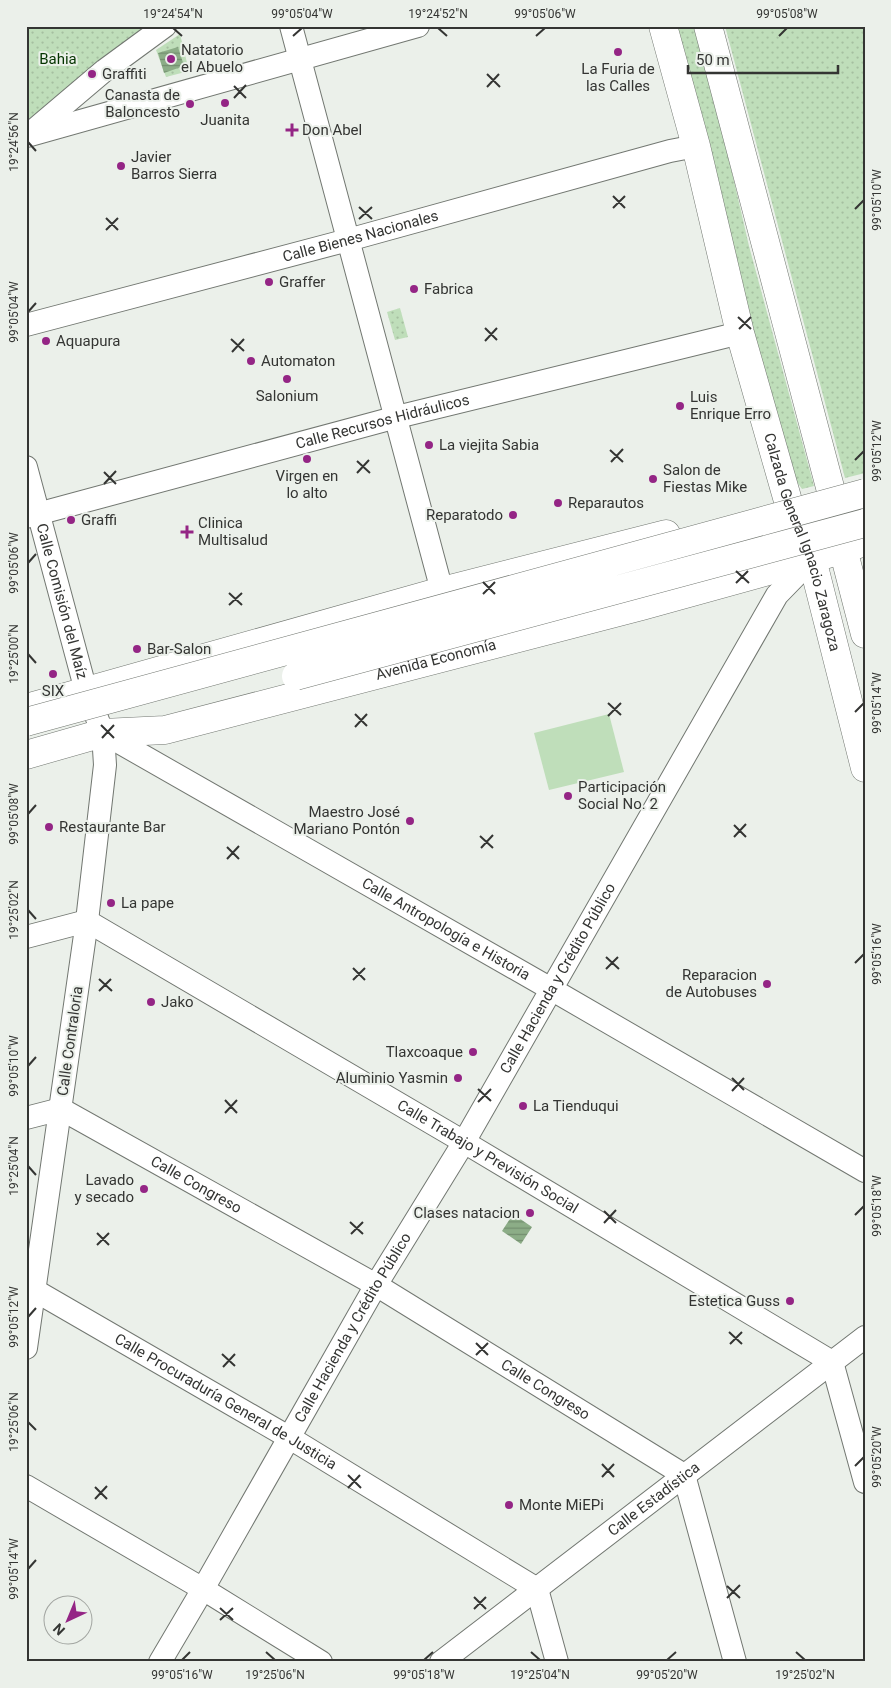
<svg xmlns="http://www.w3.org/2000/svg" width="891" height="1688" font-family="Roboto,sans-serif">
	<defs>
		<pattern id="park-dots" width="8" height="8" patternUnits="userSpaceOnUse" patternTransform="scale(1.25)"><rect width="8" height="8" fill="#bfdeba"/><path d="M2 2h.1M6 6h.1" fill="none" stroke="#a5bfa0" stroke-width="1.8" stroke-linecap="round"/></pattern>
		<pattern id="water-rules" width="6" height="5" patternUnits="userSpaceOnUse" patternTransform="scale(1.25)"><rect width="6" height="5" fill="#8cad87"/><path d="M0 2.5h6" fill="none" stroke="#738e6f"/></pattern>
	</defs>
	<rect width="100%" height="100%" fill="#ebf0ea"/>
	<!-- grass -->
	<path fill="#bfdeba" d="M 609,714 L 624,772 L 549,790 L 534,733 Z"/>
	<!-- park -->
	<path fill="url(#park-dots)" d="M 26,26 L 157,26 L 26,121 Z
		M 674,26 L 695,26 L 722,129 L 749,246 L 814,486 L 802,489 L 797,482 L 756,340 Z
		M 725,26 L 865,26 L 865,473 L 845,478 Z
		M 180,34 L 189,71 L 166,77 L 156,50 Z
		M 400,308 L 408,337 L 395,340 L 387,312 Z"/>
	<!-- water -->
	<path fill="url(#water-rules)" d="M 178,47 L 184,66 L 164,73 L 158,53 Z
		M 513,1214 L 532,1227 L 521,1244 L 502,1231 Z"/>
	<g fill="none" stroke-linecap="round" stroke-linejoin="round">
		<!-- minor casing -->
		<g stroke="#727771" stroke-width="24">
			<g id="minor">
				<path d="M 291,26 L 442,591"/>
				<path d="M 33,131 L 105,70 L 165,26"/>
				<path d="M 27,136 L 418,26"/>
				<path id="s1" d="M 26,325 L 348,240 L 670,151 L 696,146"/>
				<path id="s2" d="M 26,467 L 86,691 L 103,733 L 105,765 L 87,921 L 26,1348"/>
				<path id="s3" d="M 26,517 L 397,417 L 740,333"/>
				<path id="s4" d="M 103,733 L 551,989 L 865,1171"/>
				<path id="s5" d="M 26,937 L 87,921 L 464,1142 L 832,1362 L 865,1482"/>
				<path id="s6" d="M 26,1118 L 61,1109 L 376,1285 L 684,1475 L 735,1662"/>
				<path id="s7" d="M 26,1292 L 34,1290 L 290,1438 L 537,1589 L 557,1662"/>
				<path d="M 26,1486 L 203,1589 L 321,1662"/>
				<path id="s8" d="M 160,1662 L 203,1589 L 376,1285 L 464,1142 L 777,595 L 812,559"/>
				<path id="s9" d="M 441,1662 L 865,1337"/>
			</g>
		</g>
		<!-- major casing -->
		<g stroke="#727771" stroke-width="29">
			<g id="major">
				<path id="s10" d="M 663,26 L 696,146 L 740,333 L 788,501 L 812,559 L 865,768"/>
				<path d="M 708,26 L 831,491 L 843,549 L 865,634"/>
				<path d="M 30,707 L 442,591 L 666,534"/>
				<path id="s11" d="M 26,755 L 103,733 L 165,730 L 642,606 L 812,559 L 865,542"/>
			</g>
		</g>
		<!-- minor -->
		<use href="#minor" stroke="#fff" stroke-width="22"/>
		<!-- major -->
		<use href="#major" stroke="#fff" stroke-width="28"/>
		<!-- major-bridge casing -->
		<g stroke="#727771" stroke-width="29" stroke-linecap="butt">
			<path id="major-bridge" d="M 296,676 L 865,523
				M 26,722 L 865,493"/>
		</g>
		<!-- major-bridge -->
		<use href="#major-bridge" stroke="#fff" stroke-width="28"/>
	</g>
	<!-- ticks -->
	<path fill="none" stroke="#343533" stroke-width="2" d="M 173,28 L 182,36M 438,28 L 447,36M 293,36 L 302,28M 536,36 L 545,28M 779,36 L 787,28M 487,74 L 500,87M 234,86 L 246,98M 487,87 L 499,74M 234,98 L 246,85M 28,142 L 36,151M 613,196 L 625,208M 359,207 L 372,219M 613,208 L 625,196M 855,209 L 864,200M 106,218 L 118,230M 359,219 L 372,207M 106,230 L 118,218M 28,312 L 36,303M 738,317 L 751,329M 485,328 L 497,340M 739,329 L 751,317M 231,339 L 244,351M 485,341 L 497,328M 232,352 L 244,339M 610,450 L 623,462M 855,460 L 864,451M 357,461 L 370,473M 611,462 L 623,449M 104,472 L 116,484M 357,473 L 369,460M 104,484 L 116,471M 28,563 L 36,554M 736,571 L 749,583M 483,582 L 495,594M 736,583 L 748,571M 229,593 L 242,605M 483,594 L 495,582M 229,605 L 242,593M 28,654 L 36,663M 608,703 L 621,715M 855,712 L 864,703M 355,714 L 367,726M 608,716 L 621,703M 101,725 L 114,738M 355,727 L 367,714M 102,738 L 114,725M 28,814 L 36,805M 734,825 L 746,837M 480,836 L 493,848M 734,837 L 746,824M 227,847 L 239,859M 481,848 L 493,835M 227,859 L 239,846M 28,910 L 36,919M 606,957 L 619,969M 855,963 L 864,954M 353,968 L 365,980M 606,969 L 618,957M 99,979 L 112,991M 353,980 L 365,968M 99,991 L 111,979M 28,1066 L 36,1057M 732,1078 L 744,1090M 478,1089 L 491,1101M 732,1091 L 744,1078M 225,1100 L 237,1113M 478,1102 L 491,1089M 225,1113 L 237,1100M 28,1166 L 36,1175M 604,1211 L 616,1223M 855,1215 L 864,1206M 350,1222 L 363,1234M 604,1223 L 616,1210M 97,1233 L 109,1245M 351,1234 L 363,1222M 97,1245 L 109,1233M 28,1317 L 36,1308M 729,1332 L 742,1344M 476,1343 L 488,1355M 730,1344 L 742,1332M 222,1354 L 235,1366M 476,1355 L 488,1343M 223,1367 L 235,1354M 28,1422 L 36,1430M 602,1464 L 614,1477M 855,1466 L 864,1457M 348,1475 L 361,1488M 602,1477 L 614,1464M 95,1487 L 107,1499M 348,1488 L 360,1475M 95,1499 L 107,1486M 28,1569 L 36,1560M 727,1586 L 740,1598M 474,1597 L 486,1609M 727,1598 L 740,1585M 220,1608 L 233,1620M 474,1609 L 486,1597M 220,1620 L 233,1608M 266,1652 L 275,1660M 531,1652 L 540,1660M 796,1652 L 805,1660M 182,1660 L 190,1652M 424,1660 L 433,1652M 667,1660 L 676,1652"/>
	<!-- markers -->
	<g fill="#942585" stroke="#ebf0ea" stroke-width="2">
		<circle cx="618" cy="52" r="5"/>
		<circle cx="171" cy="59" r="5"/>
		<circle cx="92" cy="74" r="5"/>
		<circle cx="225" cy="103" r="5"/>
		<circle cx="190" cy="104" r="5"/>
		<path d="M289.5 122.5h5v5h5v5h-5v5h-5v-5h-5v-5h5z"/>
		<circle cx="121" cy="166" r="5"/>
		<circle cx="269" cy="282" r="5"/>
		<circle cx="414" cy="289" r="5"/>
		<circle cx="46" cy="341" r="5"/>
		<circle cx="251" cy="361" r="5"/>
		<circle cx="287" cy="379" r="5"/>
		<circle cx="680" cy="406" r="5"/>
		<circle cx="429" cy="445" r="5"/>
		<circle cx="307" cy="459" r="5"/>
		<circle cx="653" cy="479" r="5"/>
		<circle cx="558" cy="503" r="5"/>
		<circle cx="513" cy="515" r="5"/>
		<circle cx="71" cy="520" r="5"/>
		<path d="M184.5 524.5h5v5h5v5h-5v5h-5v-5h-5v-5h5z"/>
		<circle cx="137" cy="649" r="5"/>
		<circle cx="53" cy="674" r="5"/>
		<circle cx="568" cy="796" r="5"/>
		<circle cx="410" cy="821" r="5"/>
		<circle cx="49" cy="827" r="5"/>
		<circle cx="111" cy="903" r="5"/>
		<circle cx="767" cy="984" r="5"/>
		<circle cx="151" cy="1002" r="5"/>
		<circle cx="473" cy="1052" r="5"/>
		<circle cx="458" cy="1078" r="5"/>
		<circle cx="523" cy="1106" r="5"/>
		<circle cx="144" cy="1189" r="5"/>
		<circle cx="530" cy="1213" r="5"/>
		<circle cx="790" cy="1301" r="5"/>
		<circle cx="509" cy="1505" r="5"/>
	</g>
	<g text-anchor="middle" stroke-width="4" stroke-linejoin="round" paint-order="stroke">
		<!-- poi labels -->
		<g font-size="15" fill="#343533" stroke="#ebf0ea" text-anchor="start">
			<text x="181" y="55">Natatorio<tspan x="181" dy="17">el Abuelo</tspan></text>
			<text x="618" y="74" text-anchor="middle">La Furia de<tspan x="618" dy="17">las Calles</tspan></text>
			<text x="102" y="79">Graffiti</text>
			<text x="180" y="100" text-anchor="end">Canasta de<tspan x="180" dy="17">Baloncesto</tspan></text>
			<text x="225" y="125" text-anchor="middle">Juanita</text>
			<text x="302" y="135">Don Abel</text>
			<text x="131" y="162">Javier<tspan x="131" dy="17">Barros Sierra</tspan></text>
			<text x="279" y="287">Graffer</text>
			<text x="424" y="294">Fabrica</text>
			<text x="56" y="346">Aquapura</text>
			<text x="261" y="366">Automaton</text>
			<text x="287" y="401" text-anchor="middle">Salonium</text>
			<text x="690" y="402">Luis<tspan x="690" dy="17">Enrique Erro</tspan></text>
			<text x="439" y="450">La viejita Sabia</text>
			<text x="663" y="475">Salon de<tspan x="663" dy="17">Fiestas Mike</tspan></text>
			<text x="307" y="481" text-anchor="middle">Virgen en<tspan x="307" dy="17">lo alto</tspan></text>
			<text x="568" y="508">Reparautos</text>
			<text x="503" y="520" text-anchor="end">Reparatodo</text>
			<text x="81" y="525">Graffi</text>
			<text x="198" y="528">Clinica<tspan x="198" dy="17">Multisalud</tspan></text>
			<text x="147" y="654">Bar-Salon</text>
			<text x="53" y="696" text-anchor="middle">SIX</text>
			<text x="578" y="792">Participación<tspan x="578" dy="17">Social No. 2</tspan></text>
			<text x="400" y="817" text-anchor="end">Maestro José<tspan x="400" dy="17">Mariano Pontón</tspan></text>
			<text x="59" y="832">Restaurante Bar</text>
			<text x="121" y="908">La pape</text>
			<text x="757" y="980" text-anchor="end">Reparacion<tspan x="757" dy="17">de Autobuses</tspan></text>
			<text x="161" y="1007">Jako</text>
			<text x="463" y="1057" text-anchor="end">Tlaxcoaque</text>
			<text x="448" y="1083" text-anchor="end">Aluminio Yasmin</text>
			<text x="533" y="1111">La Tienduqui</text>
			<text x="134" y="1185" text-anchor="end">Lavado<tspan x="134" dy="17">y secado</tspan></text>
			<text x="520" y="1218" text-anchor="end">Clases natacion</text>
			<text x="780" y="1306" text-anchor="end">Estetica Guss</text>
			<text x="519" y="1510">Monte MiEPi</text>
		</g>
		<!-- park labels -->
		<g font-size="15" fill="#053501" stroke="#ebf0ea">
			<text x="58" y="64">Bahia</text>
		</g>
		<!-- street labels -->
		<g font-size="15" fill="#343533" stroke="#ebf0ea">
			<text dy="5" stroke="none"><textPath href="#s1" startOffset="346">Calle Bienes Nacionales</textPath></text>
			<text dy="5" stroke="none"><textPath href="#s3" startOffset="369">Calle Recursos Hidráulicos</textPath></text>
			<text dy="5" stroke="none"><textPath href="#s10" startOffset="535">Calzada General Ignacio Zaragoza</textPath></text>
			<text dy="5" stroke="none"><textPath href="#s2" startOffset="139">Calle Comisión del Maíz</textPath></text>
			<text dy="5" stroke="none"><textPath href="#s11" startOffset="422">Avenida Economía</textPath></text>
			<text dy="5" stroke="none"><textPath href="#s4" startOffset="395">Calle Antropología e Historia</textPath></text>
			<text dy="5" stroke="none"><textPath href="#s8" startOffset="791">Calle Hacienda y Crédito Público</textPath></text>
			<text transform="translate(70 1041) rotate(-82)" y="5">Calle Contraloria</text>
			<text dy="5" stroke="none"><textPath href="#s5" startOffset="528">Calle Trabajo y Previsión Social</textPath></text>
			<text dy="5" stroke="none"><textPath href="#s6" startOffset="191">Calle Congreso</textPath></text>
			<text dy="5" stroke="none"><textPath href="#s8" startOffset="386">Calle Hacienda y Crédito Público</textPath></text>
			<text dy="5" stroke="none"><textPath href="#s6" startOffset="596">Calle Congreso</textPath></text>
			<text dy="5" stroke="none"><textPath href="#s7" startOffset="230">Calle Procuraduría General de Justicia</textPath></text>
			<text dy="5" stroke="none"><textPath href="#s9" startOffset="268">Calle Estadística</textPath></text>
		</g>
	</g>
	<!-- border -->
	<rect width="891" height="1688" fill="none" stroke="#ebf0ea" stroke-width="55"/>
	<!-- north arrow -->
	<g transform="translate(68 1620) rotate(224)"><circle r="24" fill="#ebf0ea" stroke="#a2a5a1"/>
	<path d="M0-4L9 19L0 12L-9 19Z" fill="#942585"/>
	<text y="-8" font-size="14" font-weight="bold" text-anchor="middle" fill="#343533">N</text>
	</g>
	<!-- scale -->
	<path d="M688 65v8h150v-8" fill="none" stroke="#343533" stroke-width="2.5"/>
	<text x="696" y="65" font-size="15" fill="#343533" stroke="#ebf0ea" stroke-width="4" paint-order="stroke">50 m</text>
	<rect x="28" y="28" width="836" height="1632" fill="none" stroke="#343533" stroke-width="2"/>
	<g font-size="12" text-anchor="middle" fill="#343533">
		<text x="173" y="18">19°24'54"N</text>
		<text x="302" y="18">99°05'04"W</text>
		<text x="438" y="18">19°24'52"N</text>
		<text x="545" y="18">99°05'06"W</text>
		<text x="787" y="18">99°05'08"W</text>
		<text transform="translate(14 142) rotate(-90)" y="4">19°24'56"N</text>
		<text transform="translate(877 200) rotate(-90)" y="4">99°05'10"W</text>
		<text transform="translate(14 312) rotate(-90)" y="4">99°05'04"W</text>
		<text transform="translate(877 451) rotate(-90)" y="4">99°05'12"W</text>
		<text transform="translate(14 563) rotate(-90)" y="4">99°05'06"W</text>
		<text transform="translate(14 654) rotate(-90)" y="4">19°25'00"N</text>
		<text transform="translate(877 703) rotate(-90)" y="4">99°05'14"W</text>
		<text transform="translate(14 814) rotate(-90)" y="4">99°05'08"W</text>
		<text transform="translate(14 910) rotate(-90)" y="4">19°25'02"N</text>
		<text transform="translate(877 954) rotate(-90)" y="4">99°05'16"W</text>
		<text transform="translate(14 1066) rotate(-90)" y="4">99°05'10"W</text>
		<text transform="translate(14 1166) rotate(-90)" y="4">19°25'04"N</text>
		<text transform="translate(877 1206) rotate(-90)" y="4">99°05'18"W</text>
		<text transform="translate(14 1317) rotate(-90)" y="4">99°05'12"W</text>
		<text transform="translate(14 1422) rotate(-90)" y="4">19°25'06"N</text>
		<text transform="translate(877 1457) rotate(-90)" y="4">99°05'20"W</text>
		<text transform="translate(14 1569) rotate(-90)" y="4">99°05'14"W</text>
		<text x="182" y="1679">99°05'16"W</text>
		<text x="275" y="1679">19°25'06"N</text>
		<text x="424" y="1679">99°05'18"W</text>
		<text x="540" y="1679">19°25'04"N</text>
		<text x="667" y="1679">99°05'20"W</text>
		<text x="805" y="1679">19°25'02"N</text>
	</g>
</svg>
